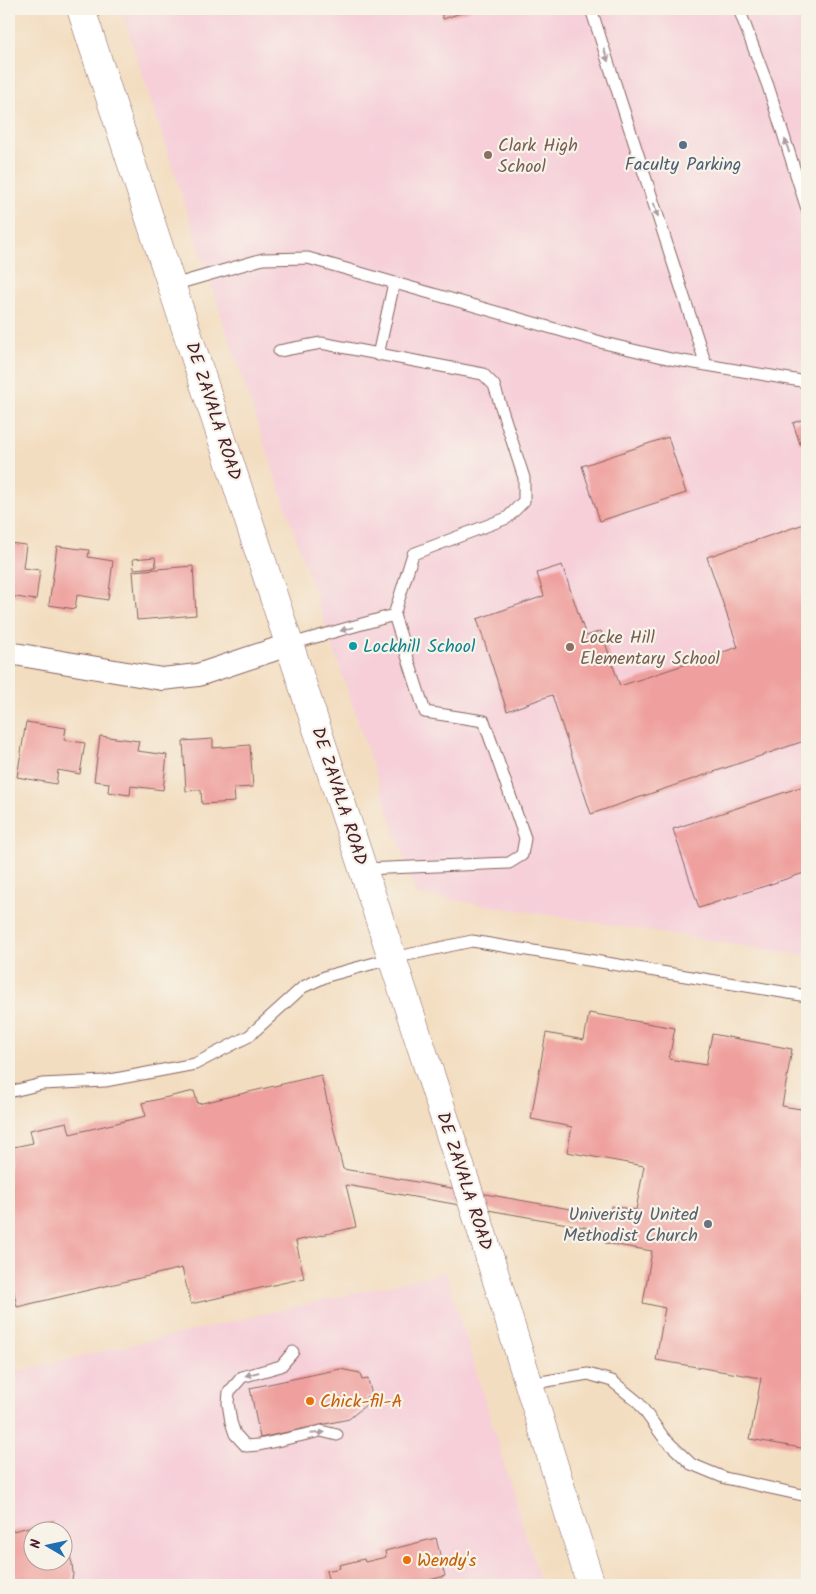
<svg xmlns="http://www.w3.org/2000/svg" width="816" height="1594" font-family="Kalam,sans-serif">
	<rect width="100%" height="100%" fill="#f7f3e8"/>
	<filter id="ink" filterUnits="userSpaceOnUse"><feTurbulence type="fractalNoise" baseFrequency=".02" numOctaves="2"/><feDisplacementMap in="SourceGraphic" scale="10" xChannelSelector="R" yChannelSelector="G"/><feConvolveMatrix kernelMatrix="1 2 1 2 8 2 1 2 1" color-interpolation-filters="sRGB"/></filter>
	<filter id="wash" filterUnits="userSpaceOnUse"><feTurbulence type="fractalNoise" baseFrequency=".0096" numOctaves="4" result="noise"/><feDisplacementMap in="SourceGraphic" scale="20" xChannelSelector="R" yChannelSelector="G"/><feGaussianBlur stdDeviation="1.12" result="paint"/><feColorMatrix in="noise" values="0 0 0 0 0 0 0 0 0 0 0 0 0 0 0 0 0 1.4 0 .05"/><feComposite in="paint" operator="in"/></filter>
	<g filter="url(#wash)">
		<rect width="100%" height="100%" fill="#f3ddc0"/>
		<!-- built -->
		<path fill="#f6cfd9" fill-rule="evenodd" d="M 121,9 L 807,9 L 807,956 L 416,894 L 220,312 Z
			M 446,1272 L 541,1585 L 9,1585 L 9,1373 ZM 32,1532 L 62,1532 L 62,1562 L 32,1562 Z"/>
		<g id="blocks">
			<!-- building -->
			<path fill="#efa09e" d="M 440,9 L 473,9 L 443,19 Z
				M 807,418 L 807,442 L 800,444 L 793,423 Z
				M 668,437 L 686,493 L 600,521 L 582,466 Z
				M 807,523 L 807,740 L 591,814 L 552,695 L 507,711 L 477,619 L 544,596 L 537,573 L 562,565 L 586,636 L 601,631 L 620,686 L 738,647 L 707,557 Z
				M 9,543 L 26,545 L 23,568 L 40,570 L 36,600 L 9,596 Z
				M 57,546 L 89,550 L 88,557 L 113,561 L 108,600 L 77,595 L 75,609 L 49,605 Z
				M 155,557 L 156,567 L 134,569 L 133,559 Z
				M 193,566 L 196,615 L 137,620 L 133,571 Z
				M 26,722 L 66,728 L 64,740 L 85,743 L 80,774 L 58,770 L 56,784 L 17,777 Z
				M 100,736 L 139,741 L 137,751 L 167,755 L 163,790 L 131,786 L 130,795 L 108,792 L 109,783 L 94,781 Z
				M 213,739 L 213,748 L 250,745 L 253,787 L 234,788 L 235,802 L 202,804 L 201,790 L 186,791 L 183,741 Z
				M 807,785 L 807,872 L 699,908 L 673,829 Z
				M 589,1013 L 675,1028 L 669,1059 L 706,1065 L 712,1034 L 792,1049 L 782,1106 L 807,1110 L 807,1449 L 750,1439 L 761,1378 L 656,1360 L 665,1308 L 643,1303 L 652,1251 L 605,1243 L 607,1231 L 346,1185 L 356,1227 L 296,1241 L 304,1278 L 191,1304 L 182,1268 L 17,1307 L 9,1269 L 9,1148 L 33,1143 L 30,1130 L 67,1122 L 70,1134 L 146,1116 L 142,1103 L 194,1091 L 198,1104 L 321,1075 L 343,1169 L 610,1216 L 611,1206 L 636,1210 L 644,1166 L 567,1152 L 572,1127 L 531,1119 L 546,1033 L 584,1040 Z
				M 340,1369 L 360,1373 L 362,1380 L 368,1379 L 372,1396 L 366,1397 L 367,1404 L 349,1419 L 260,1438 L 250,1388 Z
				M 53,1521 L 54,1532 L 32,1532 L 32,1562 L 62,1562 L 62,1546 L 69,1553 L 72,1563 L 73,1574 L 71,1585 L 9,1585 L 9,1532 Z
				M 436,1538 L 445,1576 L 410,1585 L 330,1585 L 326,1571 L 340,1568 L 339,1565 L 364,1559 L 365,1562 L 386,1557 L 385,1551 Z"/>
		</g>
	</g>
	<g filter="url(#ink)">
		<use href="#blocks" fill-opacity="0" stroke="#85625f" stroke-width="1"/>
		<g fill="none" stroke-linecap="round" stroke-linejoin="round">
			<!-- lane casing -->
			<g stroke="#85625f" stroke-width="13">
				<path id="lane" d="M 591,9 L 706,365
					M 739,9 L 768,86 L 807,209
					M 173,285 L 263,259 L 308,258 L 604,343 L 671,359 L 807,382
					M 279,351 L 321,343 L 483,374 L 494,385 L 524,478 L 524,501 L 507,518 L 413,554 L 394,615 L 425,712 L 484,721 L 525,838 L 522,855 L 509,863 L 364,869
					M 378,355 L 394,283
					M 291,644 L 394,615
					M 9,1092 L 42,1084 L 105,1081 L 195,1064 L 249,1036 L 303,987 L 327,976 L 393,958 L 472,941 L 807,996
					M 293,1352 L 281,1366 L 242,1377 L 229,1392 L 228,1403 L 231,1422 L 235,1434 L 246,1446 L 259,1445 L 321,1431 L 337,1435
					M 529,1384 L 588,1374 L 612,1381 L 638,1402 L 664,1438 L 691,1464 L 725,1478 L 807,1496"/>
			</g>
			<!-- street casing -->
			<g stroke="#85625f" stroke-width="24">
				<path id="street" d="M 9,653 L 162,679 L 198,675 L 291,644"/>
			</g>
			<!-- secondary casing -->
			<g stroke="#85625f" stroke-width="29">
				<path id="secondary" d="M 81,9 L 479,1223 L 591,1585"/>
			</g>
			<!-- lane -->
			<use href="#lane" stroke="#fff" stroke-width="11"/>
			<!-- street -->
			<use href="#street" stroke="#fff" stroke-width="22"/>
			<!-- secondary -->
			<use href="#secondary" stroke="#fff" stroke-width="28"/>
		</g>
		<!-- one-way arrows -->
		<defs><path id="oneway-solid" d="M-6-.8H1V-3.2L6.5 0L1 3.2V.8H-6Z" transform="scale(1.25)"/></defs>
		<g fill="#ae9aa0">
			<use href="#oneway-solid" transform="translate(606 55) rotate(72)"/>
			<use href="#oneway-solid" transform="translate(787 146) rotate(-108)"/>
			<use href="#oneway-solid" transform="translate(656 210) rotate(72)"/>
			<use href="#oneway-solid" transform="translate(347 629) rotate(164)"/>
			<use href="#oneway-solid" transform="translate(252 1374) rotate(165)"/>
			<use href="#oneway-solid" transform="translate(318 1433) rotate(-5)"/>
		</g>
	</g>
	<!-- markers -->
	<circle fill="#5c6f8a" stroke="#f7f3e8" stroke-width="2" cx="683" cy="145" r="5"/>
	<g fill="#8d6e63" stroke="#f7f3e8" stroke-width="2">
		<circle cx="488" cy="155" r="5"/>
		<circle cx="570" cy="647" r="5"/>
	</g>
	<circle fill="#0f9aa8" stroke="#f7f3e8" stroke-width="2" cx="353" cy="646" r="5"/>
	<circle fill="#6b7280" stroke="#f7f3e8" stroke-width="2" cx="708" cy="1224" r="5"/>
	<g fill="#e8710a" stroke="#f7f3e8" stroke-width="2">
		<circle cx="310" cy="1401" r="5"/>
		<circle cx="407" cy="1560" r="5"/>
	</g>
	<g text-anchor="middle" stroke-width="4.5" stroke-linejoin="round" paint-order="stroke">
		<!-- education labels -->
		<g font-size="18" fill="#785e54" stroke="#f7f3e8" text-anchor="start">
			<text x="498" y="151">Clark High<tspan x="498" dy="21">School</tspan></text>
			<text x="580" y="643">Locke Hill<tspan x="580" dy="21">Elementary School</tspan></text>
		</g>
		<!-- service labels -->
		<g font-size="18" fill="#4e5e75" stroke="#f7f3e8">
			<text x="683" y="170">Faculty Parking</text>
		</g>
		<!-- street labels -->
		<g font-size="18" fill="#4a1f2b" stroke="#f7f3e8">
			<text transform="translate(214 411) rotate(72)" y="6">DE ZAVALA ROAD</text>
			<text transform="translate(340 796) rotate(72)" y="6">DE ZAVALA ROAD</text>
			<text transform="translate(465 1181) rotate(72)" y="6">DE ZAVALA ROAD</text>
		</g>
		<!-- culture labels -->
		<g font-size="18" fill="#0d838f" stroke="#f7f3e8" text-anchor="start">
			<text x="363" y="652">Lockhill School</text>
		</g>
		<!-- worship labels -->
		<g font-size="18" fill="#5b616d" stroke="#f7f3e8" text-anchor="end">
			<text x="698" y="1220">Univeristy United<tspan x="698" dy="21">Methodist Church</tspan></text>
		</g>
		<!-- food labels -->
		<g font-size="18" fill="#c56008" stroke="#f7f3e8" text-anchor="start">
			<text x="320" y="1407">Chick-fil-A</text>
			<text x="417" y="1566">Wendy's</text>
		</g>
	</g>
	<!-- margin -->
	<rect width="816" height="1594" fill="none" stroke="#f7f3e8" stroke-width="30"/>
	<!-- north arrow -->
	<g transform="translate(48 1546) rotate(279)"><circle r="24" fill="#f7f3e8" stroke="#b29e9c"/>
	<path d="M0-4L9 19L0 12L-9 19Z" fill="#1f6fb2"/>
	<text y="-8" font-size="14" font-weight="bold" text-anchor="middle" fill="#4a1f2b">N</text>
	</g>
</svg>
